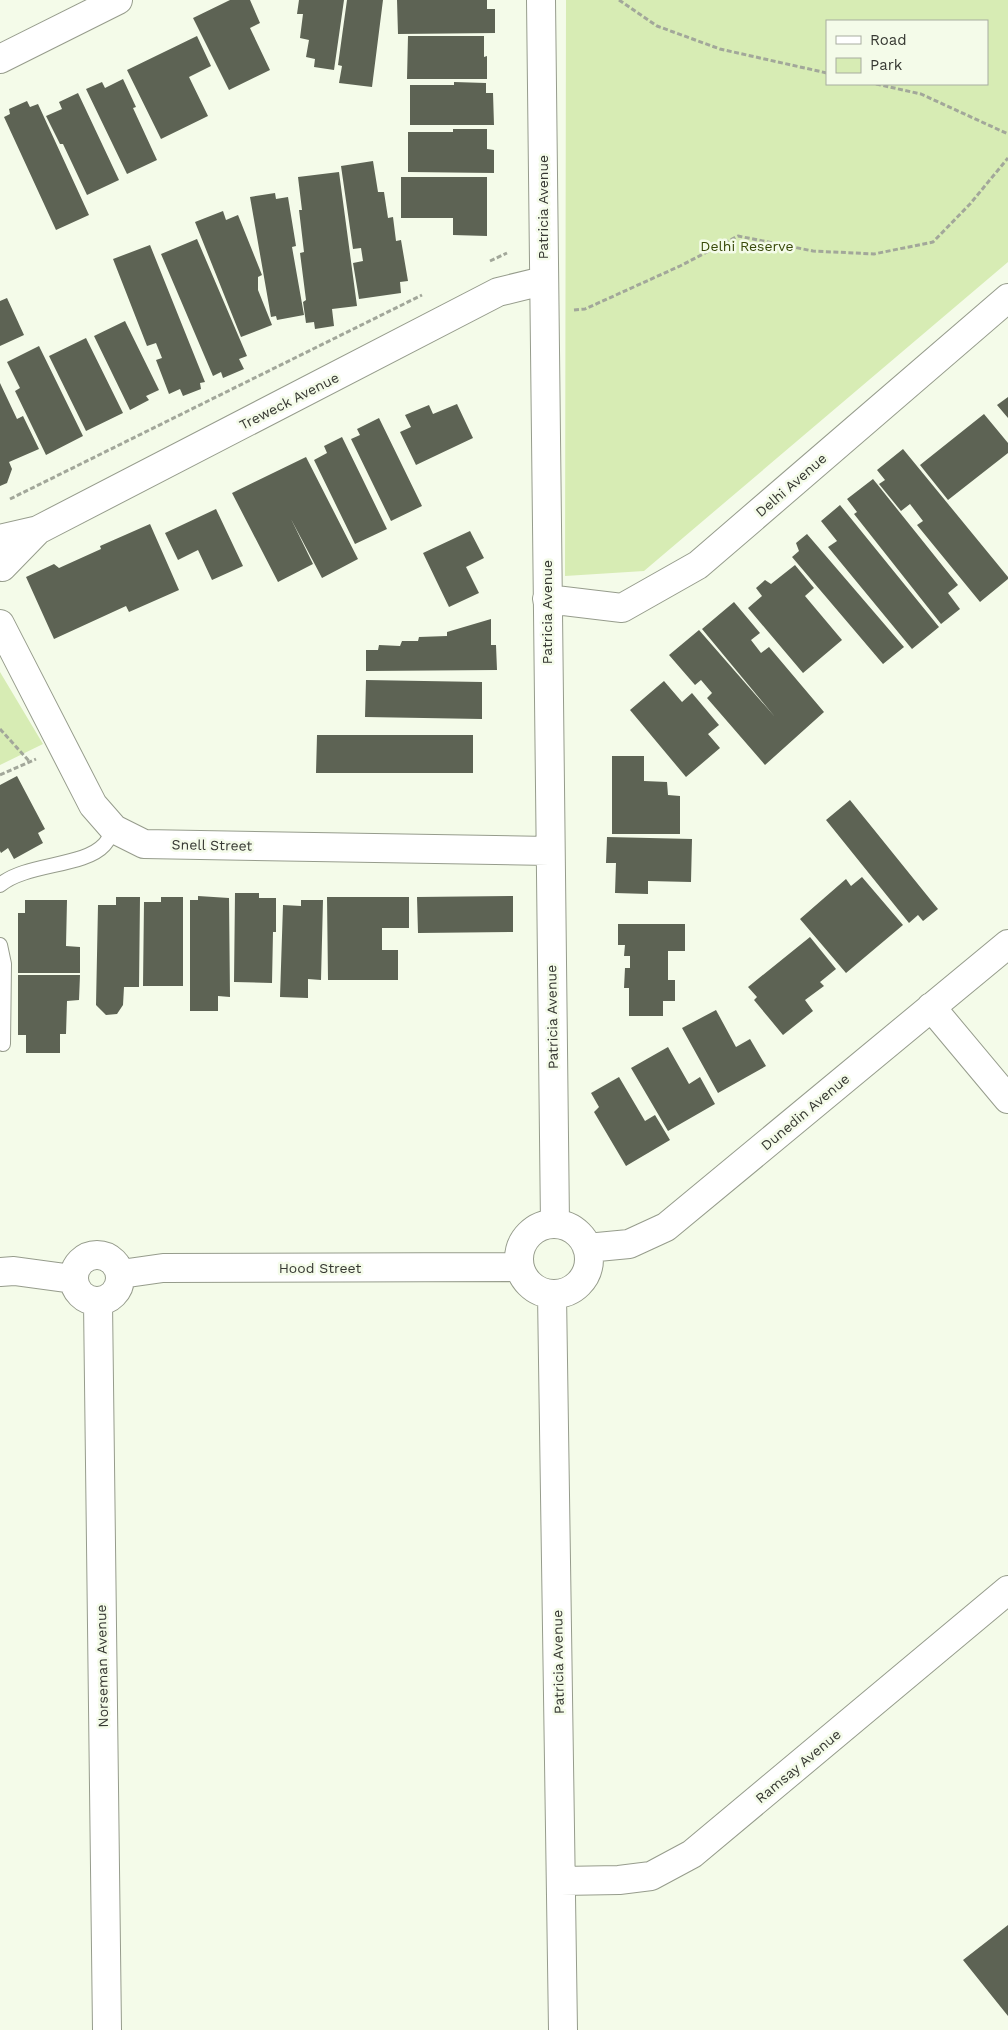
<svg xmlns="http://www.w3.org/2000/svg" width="1008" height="2030" font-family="'Work Sans',sans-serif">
	<rect width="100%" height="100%" fill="#f4fbe9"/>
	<!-- green -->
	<path fill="#d7ecb4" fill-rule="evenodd" d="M 566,0 L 1008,0 L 1008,262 L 644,571 L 565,576 ZM 827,21 L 987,21 L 987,84 L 827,84 Z
		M 0,672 L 43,744 L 0,765 Z"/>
	<!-- building -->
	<path fill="#5d6354" d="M 230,0 L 250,0 L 260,23 L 250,28 L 270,70 L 229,90 L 193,18 Z
		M 299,0 L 344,0 L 334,70 L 314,67 L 315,59 L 306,57 L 309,40 L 300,38 L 303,14 L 297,14 Z
		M 347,0 L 383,0 L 372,87 L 339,83 L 342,66 L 338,65 Z
		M 397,0 L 487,0 L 487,9 L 495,9 L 495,33 L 398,34 Z
		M 197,36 L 211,66 L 189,77 L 208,116 L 161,139 L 127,70 Z
		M 408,36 L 484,36 L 484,57 L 487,56 L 487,79 L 407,79 Z
		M 123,79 L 136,107 L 133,108 L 157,160 L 127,174 L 86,89 L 102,82 L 105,88 Z
		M 454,82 L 486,83 L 486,93 L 493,93 L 494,125 L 410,125 L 410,85 L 454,85 Z
		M 78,93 L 119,180 L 87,195 L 63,144 L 60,144 L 46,116 L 62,109 L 59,102 Z
		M 27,101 L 30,107 L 38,104 L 89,215 L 56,230 L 4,117 L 10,114 L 9,109 Z
		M 453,129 L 487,129 L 487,149 L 494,150 L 494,173 L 408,172 L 408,132 L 453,132 Z
		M 373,161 L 378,192 L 384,192 L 388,218 L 393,217 L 396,241 L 401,240 L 408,281 L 400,282 L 401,293 L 359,299 L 353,263 L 363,261 L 361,248 L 353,249 L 341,166 Z
		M 339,172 L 357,306 L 332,309 L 334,326 L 315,329 L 314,322 L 306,323 L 303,302 L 306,300 L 300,253 L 304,252 L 299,210 L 302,210 L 298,177 Z
		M 401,177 L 487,177 L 487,236 L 453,235 L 453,218 L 401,218 Z
		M 275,193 L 276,199 L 288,197 L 296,246 L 292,247 L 304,315 L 277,320 L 276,316 L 271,317 L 250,197 Z
		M 223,211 L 226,220 L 238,215 L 262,275 L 258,277 L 258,290 L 272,325 L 241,337 L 195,222 Z
		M 197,239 L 247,356 L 239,359 L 244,369 L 223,378 L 221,372 L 213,376 L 161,254 Z
		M 150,245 L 205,382 L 200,383 L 201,389 L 183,396 L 180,389 L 169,394 L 156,360 L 162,358 L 156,343 L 147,346 L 113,259 Z
		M 7,298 L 24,335 L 0,346 L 0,301 Z
		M 125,321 L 159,390 L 146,396 L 149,400 L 130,410 L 94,336 Z
		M 86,338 L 123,413 L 86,431 L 49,356 Z
		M 39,346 L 83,436 L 46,455 L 15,391 L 20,388 L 7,362 Z
		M 0,383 L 17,419 L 23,416 L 39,449 L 9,462 L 12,469 L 7,483 L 0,486 Z
		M 1008,397 L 1008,418 L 997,405 Z
		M 457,404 L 473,438 L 416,465 L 400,432 L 411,427 L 405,415 L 429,405 L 433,414 Z
		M 984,414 L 1008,443 L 1008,453 L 948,500 L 920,465 Z
		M 379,418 L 422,506 L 391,521 L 351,439 L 360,435 L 357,429 Z
		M 342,437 L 387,529 L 355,544 L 314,460 L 327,453 L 324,446 Z
		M 903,449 L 1008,577 L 1008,579 L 980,602 L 917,525 L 923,521 L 910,504 L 901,511 L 879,484 L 885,480 L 877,470 Z
		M 306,457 L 358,559 L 322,578 L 291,519 L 313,564 L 278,582 L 232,493 Z
		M 873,479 L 958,585 L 948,593 L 960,609 L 941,624 L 854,514 L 857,512 L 847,499 Z
		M 840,505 L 939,627 L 912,649 L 828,547 L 837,541 L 821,521 Z
		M 216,509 L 243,566 L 212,580 L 198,550 L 178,560 L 165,533 Z
		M 150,524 L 179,590 L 129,612 L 126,606 L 54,639 L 26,577 L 54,564 L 59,568 L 101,549 L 100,546 Z
		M 470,531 L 484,558 L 466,567 L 479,593 L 449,607 L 423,553 Z
		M 807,534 L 904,647 L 883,664 L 792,557 L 799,551 L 796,543 Z
		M 795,565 L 814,588 L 805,596 L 842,640 L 803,673 L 748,608 L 762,596 L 756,588 L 765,580 L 771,584 Z
		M 734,602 L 760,633 L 751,640 L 761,653 L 769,647 L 824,712 L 765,765 L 707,698 L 712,693 L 701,680 L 695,685 L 669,655 L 699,630 L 775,717 L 702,629 Z
		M 491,619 L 491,645 L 496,645 L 497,670 L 366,671 L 366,650 L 378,650 L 379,645 L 400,646 L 402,641 L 418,641 L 419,637 L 447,636 L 447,632 Z
		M 366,680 L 482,682 L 482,719 L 365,717 Z
		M 664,681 L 682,702 L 692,693 L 719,725 L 708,734 L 720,748 L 686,777 L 630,710 Z
		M 317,735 L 473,735 L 473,773 L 316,773 Z
		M 612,756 L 644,756 L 644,781 L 667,782 L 668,795 L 680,796 L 680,834 L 612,834 Z
		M 17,776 L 45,829 L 38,833 L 43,843 L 14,859 L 8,848 L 1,853 L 0,851 L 0,785 Z
		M 850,800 L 938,909 L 923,921 L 918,915 L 909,923 L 826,820 Z
		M 607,837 L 692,839 L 691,882 L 648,881 L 648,894 L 615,893 L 616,863 L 606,863 Z
		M 862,877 L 903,925 L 846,973 L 800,919 L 846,879 L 851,886 Z
		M 235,893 L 259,893 L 259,898 L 276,898 L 276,932 L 273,932 L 272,983 L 234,982 Z
		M 198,896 L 229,898 L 230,997 L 218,996 L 218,1011 L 190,1011 L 190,900 L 198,900 Z
		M 513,896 L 513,932 L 418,933 L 417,897 Z
		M 116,897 L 140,897 L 139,987 L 124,987 L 123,1005 L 117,1014 L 106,1015 L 96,1005 L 98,905 L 116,905 Z
		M 161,897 L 183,897 L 183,986 L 143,986 L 144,902 L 161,902 Z
		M 327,897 L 409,897 L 409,928 L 382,928 L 382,950 L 398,950 L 398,980 L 328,980 Z
		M 25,900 L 67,900 L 66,946 L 80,947 L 80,973 L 18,973 L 18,913 L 25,913 Z
		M 301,900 L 323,900 L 321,980 L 308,979 L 308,998 L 280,997 L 283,905 L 301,906 Z
		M 618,924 L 685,924 L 685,951 L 668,951 L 668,980 L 675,980 L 675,1001 L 663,1001 L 663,1016 L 629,1016 L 629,988 L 624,988 L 625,968 L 630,968 L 630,956 L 624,956 L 625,945 L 618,945 Z
		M 810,937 L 836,969 L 820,982 L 824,986 L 805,1000 L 813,1011 L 783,1035 L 754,1000 L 757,997 L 748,987 Z
		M 18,975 L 80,975 L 79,1000 L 67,1001 L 66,1034 L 60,1034 L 60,1053 L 26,1053 L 26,1035 L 18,1035 Z
		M 716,1010 L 736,1047 L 750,1039 L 766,1066 L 718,1093 L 682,1028 Z
		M 668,1047 L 689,1084 L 700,1077 L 715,1104 L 668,1131 L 631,1068 Z
		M 619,1077 L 645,1121 L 655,1115 L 670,1140 L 626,1166 L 594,1112 L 599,1107 L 591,1093 Z
		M 1008,1925 L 1008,2016 L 963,1960 Z"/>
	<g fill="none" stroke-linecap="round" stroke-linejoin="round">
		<!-- service casing -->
		<g stroke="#969c8c" stroke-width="16">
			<path id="service" d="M 0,885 C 26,863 84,867 104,845 C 108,841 111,834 114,829
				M 0,945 L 4,964 L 3,1044"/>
		</g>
		<!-- minor casing -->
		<g stroke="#969c8c" stroke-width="30">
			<path id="minor" d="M 541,0 L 555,1224
				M 0,59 L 118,0
				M 0,539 L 38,530 L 498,292 L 543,281
				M 2,567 L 38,530
				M 547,599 L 622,608 L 698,565 L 1008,298
				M 0,624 L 93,805 L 114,829 L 144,844 L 549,851
				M 931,1007 L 1008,1099
				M519 1259a35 35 0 1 1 70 0a35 35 0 1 1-70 0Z
				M 587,1248 L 629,1244 L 666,1227 L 1008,944
				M74 1278a23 23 0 1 1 46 0a23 23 0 1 1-46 0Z
				M 0,1272 L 14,1271 L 73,1279
				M 121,1274 L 163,1268 L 519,1267
				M 552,1294 L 563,2030
				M 98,1302 L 107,2030
				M 561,1881 L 619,1880 L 651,1876 L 692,1854 L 1008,1590"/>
		</g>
		<!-- path -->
		<path stroke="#a2a79a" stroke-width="3" stroke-dasharray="5 2.5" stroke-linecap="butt" d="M 619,0 L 657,26 L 720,49 L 827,73
			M 876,84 L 921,94 L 1008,134
			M 490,261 L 507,253
			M 574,310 L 585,309 L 680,266 L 738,236 L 813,251 L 874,254 L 933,242 L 970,204 L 1008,158
			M 10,499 L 422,295
			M 0,729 L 29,761
			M 0,775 L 36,759"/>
		<!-- service -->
		<use href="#service" stroke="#fff" stroke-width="14"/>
		<!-- minor -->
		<use href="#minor" stroke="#fff" stroke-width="28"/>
	</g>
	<g text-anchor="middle" stroke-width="5" stroke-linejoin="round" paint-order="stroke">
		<!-- street labels -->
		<g font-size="14" fill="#363832" stroke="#f4fbe9">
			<text transform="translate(543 207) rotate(-90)" y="5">Patricia Avenue</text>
			<text transform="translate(289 401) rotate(-27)" y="5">Treweck Avenue</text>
			<text transform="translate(791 485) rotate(-41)" y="5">Delhi Avenue</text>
			<text transform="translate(547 612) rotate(-90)" y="5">Patricia Avenue</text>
			<text transform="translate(212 845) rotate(1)" y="5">Snell Street</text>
			<text transform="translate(552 1017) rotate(-91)" y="5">Patricia Avenue</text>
			<text transform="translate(805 1112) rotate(-40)" y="5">Dunedin Avenue</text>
			<text x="320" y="1273">Hood Street</text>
			<text transform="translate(558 1662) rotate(-91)" y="5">Patricia Avenue</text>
			<text transform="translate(102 1666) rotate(-91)" y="5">Norseman Avenue</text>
			<text transform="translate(798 1766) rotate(-40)" y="5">Ramsay Avenue</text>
		</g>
		<!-- park labels -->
		<g font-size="14" fill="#384909" stroke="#f4fbe9">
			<text x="747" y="251">Delhi Reserve</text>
		</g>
	</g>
	<!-- legend -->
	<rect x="826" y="20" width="162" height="65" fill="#f4fbe9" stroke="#a8ada0"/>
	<rect x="836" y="36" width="25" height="8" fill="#ffffff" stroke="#a8ada0"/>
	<text x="870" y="45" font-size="15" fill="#363832">Road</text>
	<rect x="836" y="58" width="25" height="15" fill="#d7ecb4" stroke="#a8ada0"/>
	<text x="870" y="70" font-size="15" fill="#363832">Park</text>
</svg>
